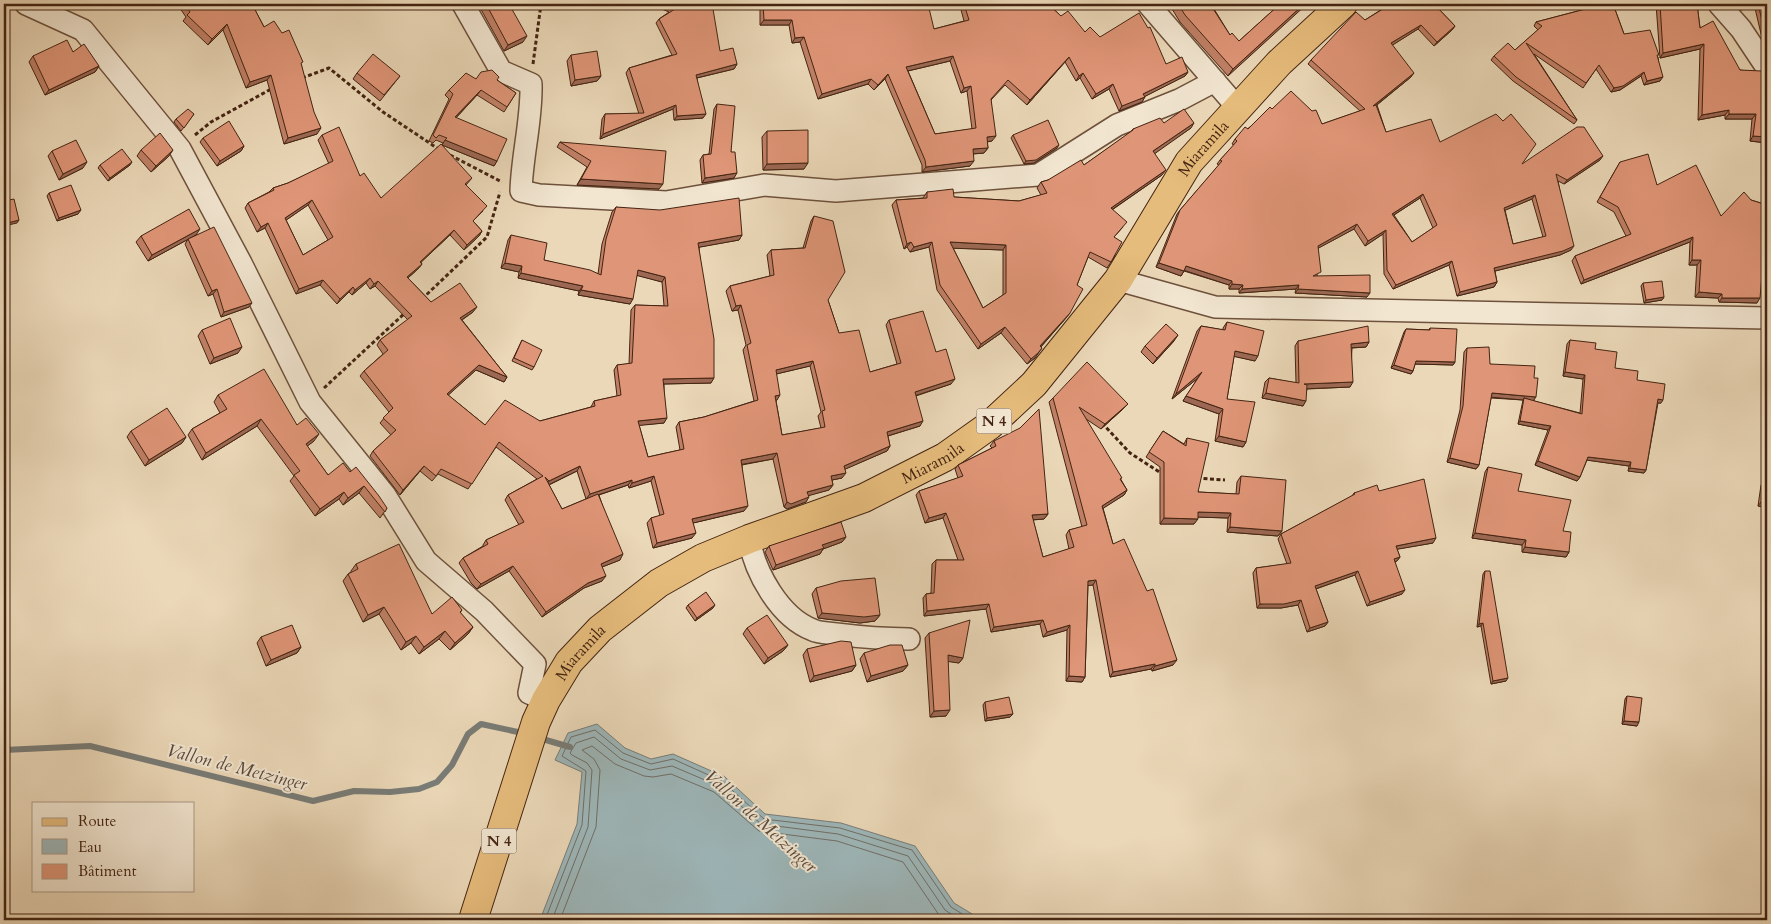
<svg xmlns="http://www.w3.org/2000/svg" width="1771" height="924" font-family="Cardo,serif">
	<rect width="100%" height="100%" fill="#ebd8b8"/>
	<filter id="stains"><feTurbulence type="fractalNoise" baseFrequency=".004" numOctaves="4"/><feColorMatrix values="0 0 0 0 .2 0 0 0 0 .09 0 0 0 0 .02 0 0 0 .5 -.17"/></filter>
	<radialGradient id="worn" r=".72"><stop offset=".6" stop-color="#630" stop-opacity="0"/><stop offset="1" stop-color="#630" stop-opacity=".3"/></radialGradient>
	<!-- water -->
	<path fill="#9db7ba" stroke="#797c77" d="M 597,724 L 625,748 L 651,759 L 673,754 L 725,777 L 765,814 L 841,823 L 915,846 L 954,903 L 982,920 L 540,920 L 577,824 L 582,772 L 555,760 L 568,733 Z"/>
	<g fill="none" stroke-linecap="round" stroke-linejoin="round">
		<!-- shore -->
		<path stroke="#706e66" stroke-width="1" d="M 545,920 L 582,825 L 586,771 L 562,756 L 571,737 L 595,730 L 623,753 L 651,764 L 673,759 L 722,781 L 764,819 L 840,828 L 912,850 L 951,907 L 972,920
			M 552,920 L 588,827 L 592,770 L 587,763 L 572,755 L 570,753 L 576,743 L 594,737 L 621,759 L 650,770 L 672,766 L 719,786 L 761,824 L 838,834 L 908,856 L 945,910 L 960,920
			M 560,920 L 596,827 L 600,770 L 594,759 L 582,750 L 592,746 L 615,764 L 644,776 L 653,777 L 671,774 L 714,792 L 759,831 L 837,841 L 903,862 L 939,915 L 946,920"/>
		<!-- stream -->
		<path stroke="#797c77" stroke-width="6" d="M 539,738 L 570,747
			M 4,750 L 90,746 L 313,801 L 354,791 L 390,792 L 419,789 L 437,782 L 452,765 L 468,734 L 481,724 L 527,734"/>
		<!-- minor casing -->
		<g stroke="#6e513c" stroke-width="24">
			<path id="minor" d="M 26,4 L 83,30 L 180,149 L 241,263 L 310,402 L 385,495 L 426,561 L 484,611 L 535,664 L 529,693 L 546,700
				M 463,4 L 501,71 L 531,84 C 532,120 522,155 521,191 L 539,195 L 666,202 L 764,185 L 836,191 L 1038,175 L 1117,125 L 1179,100 L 1215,81
				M 1148,4 L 1237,107
				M 1719,4 L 1741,29 L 1767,68
				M 1118,280 L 1215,307 L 1767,318
				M 749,539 C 755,572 779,617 813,630 C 819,633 829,633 836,634 C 860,637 884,639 909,639"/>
		</g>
		<!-- primary casing -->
		<g stroke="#442412" stroke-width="30">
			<g id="primary">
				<path id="s1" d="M 473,920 L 536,722 L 546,700 L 569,662 L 600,629 L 659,583 L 703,558 L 749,539 L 864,498 L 945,457 L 990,425 L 1034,384 L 1118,280 L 1189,162 L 1279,63 L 1343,4"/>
			</g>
		</g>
		<!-- path -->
		<path stroke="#442412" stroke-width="3" stroke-dasharray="4 2.5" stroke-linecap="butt" d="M 533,64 L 541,4
			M 302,78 L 329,68 L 383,112 L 440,150
			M 195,135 L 211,122 L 273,88
			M 450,155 L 502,182
			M 422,299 L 487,237 L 500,192
			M 324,388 L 406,312
			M 1102,423 L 1130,453 L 1164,475
			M 1197,478 L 1225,480"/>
		<!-- minor -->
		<use href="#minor" stroke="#f2e6d1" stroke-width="21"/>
		<!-- primary -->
		<use href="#primary" stroke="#e6bc7c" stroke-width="28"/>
	</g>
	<!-- wall -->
	<path fill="#c08066" stroke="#442412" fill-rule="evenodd" d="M 177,4 L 252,4 L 264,27 L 301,64 L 317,134 L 284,144 L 267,80 L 246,88 L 223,30 L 208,45 L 183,21 L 186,17 Z
		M 478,4 L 509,4 L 523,42 L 504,51 Z
		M 650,4 L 688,4 L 687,7 L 720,51 L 737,64 L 734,69 L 697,78 L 703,118 L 674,120 L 673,109 L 600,139 L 602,119 L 605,114 L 639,114 L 626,73 L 629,68 L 672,55 L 656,23 L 659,19 L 669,12 Z
		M 961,4 L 1048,4 L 1061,16 L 1085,32 L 1166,64 L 1188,72 L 1185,76 L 1145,96 L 1142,102 L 1119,111 L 1109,89 L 1092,99 L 1080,78 L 1076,81 L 1065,62 L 1027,105 L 1005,85 L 991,100 L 992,141 L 987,142 L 988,148 L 984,153 L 973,154 L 970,166 L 922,172 L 922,165 L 885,79 L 874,90 L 868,84 L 818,99 L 800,42 L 792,43 L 789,25 L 760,25 L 760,10 L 763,5 L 934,29 L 964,21 L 960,6 ZM 950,61 L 961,93 L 967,91 L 972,129 L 935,134 L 908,71 Z
		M 1169,4 L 1212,4 L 1211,4 L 1230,35 L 1239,41 L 1280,4 L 1228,76 L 1180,22 Z
		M 1390,4 L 1434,4 L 1455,26 L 1452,30 L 1434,46 L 1418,29 L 1392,45 L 1411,77 L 1377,105 L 1386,132 L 1440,142 L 1522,164 L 1600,160 L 1564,184 L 1558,181 L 1571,250 L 1560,255 L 1495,271 L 1497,282 L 1494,287 L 1457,296 L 1449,265 L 1393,289 L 1384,274 L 1383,234 L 1365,246 L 1354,229 L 1318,248 L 1317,276 L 1367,297 L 1295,293 L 1296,289 L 1239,293 L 1239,289 L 1229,289 L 1229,285 L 1184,271 L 1181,276 L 1156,267 L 1177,214 L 1180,210 L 1219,165 L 1217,164 L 1220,160 L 1234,145 L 1232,144 L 1235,139 L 1272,109 L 1322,124 L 1360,111 L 1308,64 L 1311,60 L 1365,20 ZM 1420,198 L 1433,228 L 1412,242 L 1394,215 ZM 1532,199 L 1543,237 L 1513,244 L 1505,210 Z
		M 1592,4 L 1613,4 L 1624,34 L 1658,57 L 1660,81 L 1644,85 L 1641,76 L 1620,90 L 1611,92 L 1596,69 L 1583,88 L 1534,54 L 1577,120 L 1574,124 L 1513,81 L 1491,60 L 1494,56 L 1515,50 L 1538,30 L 1534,26 L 1536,22 L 1593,7 Z
		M 1656,4 L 1697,4 L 1700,28 L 1740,70 L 1767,74 L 1767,143 L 1750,141 L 1752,119 L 1725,119 L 1725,115 L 1698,120 L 1700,49 L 1660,58 Z
		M 1737,4 L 1751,4 L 1741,10 Z
		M 1754,4 L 1767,4 L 1767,46 L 1762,38 Z
		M 73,52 L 99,66 L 95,72 L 45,95 L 29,62 L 33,56 Z
		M 571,55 L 601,76 L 597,81 L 571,86 L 567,61 Z
		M 357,73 L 400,76 L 380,101 L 353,79 Z
		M 476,79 L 497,80 L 516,93 L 504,112 L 477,95 L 456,118 L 497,161 L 494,166 L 442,145 L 443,143 L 436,140 L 433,143 L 429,141 L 449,99 L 445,95 L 449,90 Z
		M 717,104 L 731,152 L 734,178 L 702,183 L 700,160 L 703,155 L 709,154 L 714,109 Z
		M 194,114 L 181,131 L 174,122 L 176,119 Z
		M 1164,123 L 1191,128 L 1154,153 L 1162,175 L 1112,210 L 1123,227 L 1114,237 L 1115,256 L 1107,268 L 1088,257 L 1077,285 L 1066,318 L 1041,347 L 1035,358 L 1027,364 L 1001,333 L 978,349 L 937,290 L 929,247 L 910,252 L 907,247 L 904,249 L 892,205 L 896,200 L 923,198 L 927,192 L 954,197 L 1019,201 L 1041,195 L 1037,188 L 1041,182 L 1048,180 L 1084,165 L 1130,133 L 1133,129 ZM 953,248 L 1003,250 L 1003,295 L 983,308 Z
		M 767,131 L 804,169 L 763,170 L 762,137 Z
		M 322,135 L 381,198 L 472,178 L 466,185 L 483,211 L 473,221 L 482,231 L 479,236 L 464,250 L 450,235 L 421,262 L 422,264 L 418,269 L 408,278 L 431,302 L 473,312 L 462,320 L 507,377 L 504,382 L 476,370 L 448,395 L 485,425 L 540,421 L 591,407 L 594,401 L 617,396 L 614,370 L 617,365 L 629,364 L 631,310 L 635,305 L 664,306 L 662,282 L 637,275 L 630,304 L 578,295 L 579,291 L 518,278 L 519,272 L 501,268 L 508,240 L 511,235 L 544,260 L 598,274 L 602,244 L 612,212 L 616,207 L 742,235 L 739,240 L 699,247 L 711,383 L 664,384 L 664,423 L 639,425 L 648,457 L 680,450 L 676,427 L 679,422 L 704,417 L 754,401 L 743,350 L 746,345 L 738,310 L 732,311 L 726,291 L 730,286 L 770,276 L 767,255 L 771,250 L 803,248 L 811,221 L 814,216 L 828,300 L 839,333 L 870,372 L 897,364 L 886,325 L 889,320 L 936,352 L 951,384 L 916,396 L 920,426 L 888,436 L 890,446 L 887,451 L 845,469 L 842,478 L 832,480 L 833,485 L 829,490 L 809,495 L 806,502 L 787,509 L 784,507 L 773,459 L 742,465 L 744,511 L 693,523 L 692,538 L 653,548 L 647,523 L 651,518 L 660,516 L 651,481 L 629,488 L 628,485 L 599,495 L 620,560 L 602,567 L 602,581 L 584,588 L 542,617 L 509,571 L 477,589 L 471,583 L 459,563 L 463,558 L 483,546 L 483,545 L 486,540 L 519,525 L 505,500 L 508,495 L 537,479 L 496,447 L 468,489 L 438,474 L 432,481 L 420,471 L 400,495 L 370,456 L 373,451 L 391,435 L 380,423 L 389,412 L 360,376 L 364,371 L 383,354 L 377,345 L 380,340 L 408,320 L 375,286 L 370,289 L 366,283 L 352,295 L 349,292 L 337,304 L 320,285 L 296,294 L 265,228 L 257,232 L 245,208 L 248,203 L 269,192 L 273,188 L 288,183 L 329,164 L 318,140 ZM 308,205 L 328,240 L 303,255 L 286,220 ZM 810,366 L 821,412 L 818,416 L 821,428 L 782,435 L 776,401 L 777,400 L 776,374 ZM 577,471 L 586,499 L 562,509 L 549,485 Z
		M 1013,135 L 1057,148 L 1034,163 L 1024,164 L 1011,138 Z
		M 203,138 L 244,146 L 241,151 L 217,166 L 200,142 Z
		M 560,142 L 659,189 L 577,185 L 587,167 L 557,147 Z
		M 141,150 L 169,156 L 151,172 L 137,156 Z
		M 52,151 L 83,168 L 59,180 L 48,156 Z
		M 1620,162 L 1657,185 L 1721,216 L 1751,200 L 1767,205 L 1767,244 L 1765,244 L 1757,303 L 1719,302 L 1718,298 L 1695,297 L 1697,265 L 1689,265 L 1690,242 L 1581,284 L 1572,261 L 1575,256 L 1626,236 L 1614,212 L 1597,202 Z
		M 100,165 L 130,165 L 108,181 L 98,168 Z
		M 49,193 L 78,214 L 57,221 L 47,196 Z
		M 196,235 L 148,261 L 136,242 L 141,236 Z
		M 188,239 L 249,307 L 221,317 L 213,294 L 208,296 L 185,244 Z
		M 1643,283 L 1664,297 L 1662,300 L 1644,303 L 1641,286 Z
		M 1227,322 L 1255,361 L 1234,356 L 1227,399 L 1246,442 L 1243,447 L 1215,441 L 1219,414 L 1183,401 L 1198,378 L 1172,399 L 1197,331 L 1201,326 L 1223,330 L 1223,328 Z
		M 1430,328 L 1455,362 L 1453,365 L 1415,364 L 1413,371 L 1411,374 L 1391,368 L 1404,332 L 1406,329 L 1429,330 Z
		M 202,330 L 238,353 L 210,364 L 198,336 Z
		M 1766,333 L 1767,333 L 1767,376 L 1762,376 L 1764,336 Z
		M 522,340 L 534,367 L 532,370 L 512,361 Z
		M 1570,340 L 1595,349 L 1615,368 L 1637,380 L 1661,403 L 1658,403 L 1646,470 L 1644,473 L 1628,471 L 1629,466 L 1587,460 L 1580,477 L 1577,481 L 1535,465 L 1548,430 L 1518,424 L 1523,400 L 1491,398 L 1479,465 L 1476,469 L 1447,462 L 1460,410 L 1464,352 L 1467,348 L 1490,364 L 1534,378 L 1534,401 L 1580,413 L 1583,379 L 1563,376 L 1567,344 Z
		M 1174,341 L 1153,364 L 1141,352 L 1145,346 Z
		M 1298,341 L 1369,342 L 1366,347 L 1352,348 L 1350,387 L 1307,389 L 1303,406 L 1262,398 L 1265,382 L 1269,378 L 1296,383 L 1295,346 Z
		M 218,395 L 297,425 L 314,441 L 307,446 L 328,475 L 350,472 L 387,508 L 380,518 L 359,493 L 343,505 L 339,499 L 315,516 L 290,481 L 294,476 L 257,426 L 202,460 L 188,435 L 192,429 L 220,413 L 214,402 Z
		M 1053,398 L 1124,408 L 1101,429 L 1086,419 L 1127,490 L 1124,495 L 1103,508 L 1113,544 L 1173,665 L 1152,671 L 1151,669 L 1110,677 L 1093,585 L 1088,585 L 1085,677 L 1082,682 L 1066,681 L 1067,630 L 1043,637 L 1040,624 L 991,632 L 986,609 L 924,616 L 923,598 L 926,594 L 931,593 L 932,564 L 936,560 L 958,560 L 943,518 L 925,523 L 916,495 L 919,491 L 958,478 L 955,469 L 958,465 L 992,448 L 990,446 L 994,441 L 1048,514 L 1044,519 L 1033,520 L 1043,557 L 1069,549 L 1066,535 L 1069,530 L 1082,527 L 1049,402 Z
		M 131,431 L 186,437 L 182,443 L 145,466 L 127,437 Z
		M 1163,431 L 1184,444 L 1187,438 L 1198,492 L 1236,494 L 1237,482 L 1241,476 L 1282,531 L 1278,536 L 1227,532 L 1228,518 L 1198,517 L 1194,524 L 1160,524 L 1160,467 L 1146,457 Z
		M 1488,467 L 1518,491 L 1563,531 L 1569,552 L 1566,557 L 1522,552 L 1522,545 L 1472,538 L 1485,472 Z
		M 1767,477 L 1767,508 L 1758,506 L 1761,485 Z
		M 1379,491 L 1433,543 L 1397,549 L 1400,557 L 1397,561 L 1395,562 L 1402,594 L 1367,606 L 1355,575 L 1316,589 L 1328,622 L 1325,626 L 1307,632 L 1298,605 L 1281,608 L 1257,608 L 1253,573 L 1256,568 L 1287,564 L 1278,539 L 1281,534 L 1352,496 L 1354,493 Z
		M 846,537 L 842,542 L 823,549 L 820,554 L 773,570 L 765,552 L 769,546 Z
		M 356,564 L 432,614 L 462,610 L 460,613 L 473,627 L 468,634 L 450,650 L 439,639 L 419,654 L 411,643 L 401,650 L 379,614 L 363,622 L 343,581 L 348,574 L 351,572 L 351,571 Z
		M 1485,571 L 1506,681 L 1491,684 L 1481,626 L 1477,627 L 1483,574 Z
		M 816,588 L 880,615 L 875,621 L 860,623 L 818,618 L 812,594 Z
		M 688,605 L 713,608 L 695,621 L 686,608 Z
		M 747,628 L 788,645 L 783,651 L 764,664 L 743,634 Z
		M 929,633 L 963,658 L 959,663 L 948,661 L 946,716 L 930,717 L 925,638 Z
		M 261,637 L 301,647 L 297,653 L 266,666 L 257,643 Z
		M 807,649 L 856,665 L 852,671 L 810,682 L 803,655 Z
		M 864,653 L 908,665 L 903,671 L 867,682 L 860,659 Z
		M 1627,696 L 1637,726 L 1622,724 L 1625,699 Z
		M 985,702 L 1010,717 L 985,721 L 983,705 Z"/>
	<!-- shaded-wall -->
	<path fill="#9c6853" stroke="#442412" d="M 76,4 L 86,4 L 85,6 Z
		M 1304,4 L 1307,4 L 1228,76 L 1233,69 Z
		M 1746,4 L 1751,4 L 1741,10 L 1744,5 Z
		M 764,20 L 792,20 L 789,25 L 760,25 Z
		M 227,24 L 223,30 L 208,45 L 212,39 Z
		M 1421,25 L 1418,29 L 1388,48 L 1391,43 Z
		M 1455,26 L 1452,30 L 1434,46 L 1437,42 Z
		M 527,36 L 523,42 L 504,51 L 508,45 Z
		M 804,37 L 800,42 L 792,43 L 795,38 Z
		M 1704,44 L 1700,49 L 1660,58 L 1663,53 Z
		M 953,56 L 950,61 L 903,72 L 906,67 Z
		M 1069,57 L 1065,62 L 1027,105 L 1030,100 Z
		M 737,64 L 734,69 L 692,79 L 696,75 Z
		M 99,66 L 95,72 L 45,95 L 49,90 Z
		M 1188,72 L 1185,76 L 1140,99 L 1145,97 L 1142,102 L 1119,111 L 1122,106 L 1143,94 Z
		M 1644,72 L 1641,76 L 1620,90 L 1611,92 L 1614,88 Z
		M 1083,73 L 1080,78 L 1076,81 L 1079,76 Z
		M 1414,73 L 1411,77 L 1370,110 L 1373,106 Z
		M 888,74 L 885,79 L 874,90 L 878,85 Z
		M 271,75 L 267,80 L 246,88 L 250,82 Z
		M 601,76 L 597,81 L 571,86 L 575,80 Z
		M 1663,77 L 1660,81 L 1644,85 L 1647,81 Z
		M 871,79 L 868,84 L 818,99 L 822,94 Z
		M 1113,84 L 1109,89 L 1092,99 L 1096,94 Z
		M 971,86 L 967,91 L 961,93 L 964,88 Z
		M 481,90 L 477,95 L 451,123 L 455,117 Z
		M 676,105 L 673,109 L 600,139 L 603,134 Z
		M 1729,110 L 1725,115 L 1698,120 L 1702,115 Z
		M 706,114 L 703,118 L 674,120 L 677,116 Z
		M 1729,114 L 1756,114 L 1752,119 L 1725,119 Z
		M 1194,123 L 1191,128 L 1150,157 L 1153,151 Z
		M 321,128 L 317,134 L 284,144 L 288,138 Z
		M 996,136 L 992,141 L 984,142 L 987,137 Z
		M 1753,136 L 1767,137 L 1767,143 L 1750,141 Z
		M 445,140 L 497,161 L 494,166 L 442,145 Z
		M 1059,145 L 1057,148 L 1034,163 L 1024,164 L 1026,161 Z
		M 244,146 L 241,151 L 217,166 L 220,161 Z
		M 988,148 L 984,153 L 970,154 L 973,149 Z
		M 173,150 L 169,156 L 151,172 L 156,166 Z
		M 1603,156 L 1600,160 L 1564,184 L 1567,180 Z
		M 974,161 L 970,166 L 922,172 L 926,167 Z
		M 87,162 L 83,168 L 59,180 L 63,174 Z
		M 132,162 L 130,165 L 108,181 L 110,178 Z
		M 808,163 L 804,169 L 763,170 L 767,164 Z
		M 1166,170 L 1162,175 L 1107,213 L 1111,208 Z
		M 737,173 L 734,178 L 702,183 L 705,178 Z
		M 581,179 L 663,184 L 659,189 L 577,185 Z
		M 1423,194 L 1420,198 L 1389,218 L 1392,214 Z
		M 1535,195 L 1532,199 L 1501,212 L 1504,208 Z
		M 312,200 L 308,205 L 282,223 L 285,218 Z
		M 81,210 L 78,214 L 57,221 L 59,218 Z
		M 19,220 L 17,223 L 4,226 L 4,224 Z
		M 268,223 L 265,228 L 257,232 L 261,227 Z
		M 1357,224 L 1354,229 L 1315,250 L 1318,246 Z
		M 200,229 L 196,235 L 148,261 L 152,255 Z
		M 454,230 L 450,235 L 416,267 L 420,262 Z
		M 1386,230 L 1383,234 L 1365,246 L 1368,241 Z
		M 482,231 L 479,236 L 464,250 L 467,245 Z
		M 742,235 L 739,240 L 695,248 L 698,243 Z
		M 1693,237 L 1690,242 L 1581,284 L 1584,280 Z
		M 1765,239 L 1767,239 L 1767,244 L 1762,244 Z
		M 911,242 L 907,247 L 904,249 L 907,244 Z
		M 932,242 L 929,247 L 910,252 L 914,247 Z
		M 950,242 L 1006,245 L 1003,250 L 947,248 Z
		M 1574,246 L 1571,250 L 1560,255 L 1491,272 L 1494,268 Z
		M 1692,260 L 1701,260 L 1697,265 L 1689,265 Z
		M 1452,261 L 1449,265 L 1393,289 L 1396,285 Z
		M 505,263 L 522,266 L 519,272 L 501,268 Z
		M 1159,263 L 1184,271 L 1181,276 L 1156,267 Z
		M 422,264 L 418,269 L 403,282 L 407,277 Z
		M 1186,266 L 1232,281 L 1229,285 L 1183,270 Z
		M 638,270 L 665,277 L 662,282 L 635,275 Z
		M 521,273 L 583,286 L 579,291 L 518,278 Z
		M 370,278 L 366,283 L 352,295 L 355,290 Z
		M 323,280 L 320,285 L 296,294 L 299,289 Z
		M 378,281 L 375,286 L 370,289 L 374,284 Z
		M 1497,282 L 1494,287 L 1457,296 L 1460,292 Z
		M 1232,284 L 1243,285 L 1239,289 L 1229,289 Z
		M 1299,285 L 1296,289 L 1239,293 L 1242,289 Z
		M 353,287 L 349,292 L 337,304 L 340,299 Z
		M 217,289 L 213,294 L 208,296 L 212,291 Z
		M 1298,289 L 1370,293 L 1367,297 L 1295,293 Z
		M 581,290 L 633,299 L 630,304 L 578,295 Z
		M 1699,292 L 1722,294 L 1718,298 L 1695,297 Z
		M 1664,297 L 1662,300 L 1644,303 L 1646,300 Z
		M 1722,298 L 1760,298 L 1757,303 L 1719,302 Z
		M 252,303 L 249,307 L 221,317 L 224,312 Z
		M 741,305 L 738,310 L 732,311 L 736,306 Z
		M 477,307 L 473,312 L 457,323 L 460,318 Z
		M 1070,313 L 1066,318 L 1037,351 L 1040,346 Z
		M 1005,327 L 1001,333 L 978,349 L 981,344 Z
		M 1178,335 L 1174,341 L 1153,364 L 1157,358 Z
		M 1369,342 L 1366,347 L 1348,348 L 1351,344 Z
		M 242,347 L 238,353 L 210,364 L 214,358 Z
		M 1042,348 L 1035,358 L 1027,364 L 1031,359 Z
		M 1235,351 L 1258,356 L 1255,361 L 1232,356 Z
		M 813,361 L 810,366 L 772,375 L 776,370 Z
		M 1416,361 L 1455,362 L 1453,365 L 1414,364 Z
		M 479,365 L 507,377 L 504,382 L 476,370 L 444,399 L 447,394 Z
		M 1394,365 L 1413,371 L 1411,374 L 1391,368 Z
		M 1202,372 L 1198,378 L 1172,399 L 1176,394 Z
		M 1565,372 L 1585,375 L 1583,379 L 1563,376 Z
		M 1765,373 L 1767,373 L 1767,376 L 1762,376 Z
		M 714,378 L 711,383 L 660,384 L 663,379 Z
		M 955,379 L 951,384 L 911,397 L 915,392 Z
		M 1353,382 L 1350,387 L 1301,389 L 1304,384 Z
		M 1266,393 L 1306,401 L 1303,406 L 1262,398 Z
		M 1492,393 L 1536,397 L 1533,401 L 1524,398 L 1523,400 L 1489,397 Z
		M 780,395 L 777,400 L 772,401 L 775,396 Z
		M 1186,396 L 1223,409 L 1219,414 L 1183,401 Z
		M 1658,399 L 1663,400 L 1661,403 L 1656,403 Z
		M 1128,404 L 1124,408 L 1101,429 L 1105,424 Z
		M 667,418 L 664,423 L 634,426 L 638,421 Z
		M 261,419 L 257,426 L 202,460 L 206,453 Z
		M 923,421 L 920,426 L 884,437 L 887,432 Z
		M 1520,421 L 1551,426 L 1548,430 L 1518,424 Z
		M 319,434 L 314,441 L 301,451 L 306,444 Z
		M 1219,436 L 1246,442 L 1243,447 L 1215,441 Z
		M 186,437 L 182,443 L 145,466 L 149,460 Z
		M 890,446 L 887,451 L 841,471 L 844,466 Z
		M 777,453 L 773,459 L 738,465 L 741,460 Z
		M 1588,457 L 1631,462 L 1629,466 L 1586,460 Z
		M 1450,458 L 1479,465 L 1476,469 L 1447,462 Z
		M 1538,461 L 1580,477 L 1577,481 L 1535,465 Z
		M 424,466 L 420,471 L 400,495 L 403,490 Z
		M 580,466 L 577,471 L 546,486 L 549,481 Z
		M 1630,468 L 1646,470 L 1644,473 L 1628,471 Z
		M 846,473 L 842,478 L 827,481 L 831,476 Z
		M 654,476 L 651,481 L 629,488 L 632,483 Z
		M 632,480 L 628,485 L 586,499 L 590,494 Z
		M 833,485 L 829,490 L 804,497 L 807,492 Z
		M 364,486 L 359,493 L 343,505 L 348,498 Z
		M 1127,490 L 1124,495 L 1099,511 L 1102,506 Z
		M 344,492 L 339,499 L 315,516 L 320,509 Z
		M 809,497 L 806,502 L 787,509 L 784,507 L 787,502 Z
		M 1764,498 L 1767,499 L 1767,508 L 1758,506 Z
		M 748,506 L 744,511 L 689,524 L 692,519 Z
		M 1198,512 L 1231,513 L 1228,518 L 1195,517 Z
		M 946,513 L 943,518 L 925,523 L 929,518 Z
		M 1048,514 L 1044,519 L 1029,520 L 1032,515 Z
		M 1164,518 L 1198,519 L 1194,524 L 1160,524 Z
		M 1230,527 L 1282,531 L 1278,536 L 1227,532 Z
		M 696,533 L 692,538 L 653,548 L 657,543 Z
		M 1475,533 L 1526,540 L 1522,545 L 1472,538 Z
		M 846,537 L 842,542 L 823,549 L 820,554 L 773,570 L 776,565 L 822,545 Z
		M 1436,538 L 1433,543 L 1393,550 L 1396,546 Z
		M 1525,547 L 1569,552 L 1566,557 L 1522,552 Z
		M 623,554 L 620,560 L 597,569 L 601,564 Z
		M 1400,557 L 1397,561 L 1391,563 L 1394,559 Z
		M 513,566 L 509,571 L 477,589 L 481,584 Z
		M 1358,571 L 1355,575 L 1312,590 L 1315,586 Z
		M 606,576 L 602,581 L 584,588 L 542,617 L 546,612 L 588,583 Z
		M 1096,580 L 1093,585 L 1084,586 L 1088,581 Z
		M 1405,590 L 1402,594 L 1367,606 L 1370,602 Z
		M 1301,600 L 1298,605 L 1281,608 L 1257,608 L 1260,604 Z
		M 989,604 L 986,609 L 924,616 L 927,611 Z
		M 715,605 L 713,608 L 695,621 L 697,618 Z
		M 384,607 L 379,614 L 363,622 L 368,615 Z
		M 822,613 L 880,615 L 875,621 L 860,623 L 818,618 Z
		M 1043,620 L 1040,624 L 991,632 L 994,627 Z
		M 1328,622 L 1325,626 L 1307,632 L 1310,628 Z
		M 1483,623 L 1481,626 L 1477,627 L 1479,624 Z
		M 1070,625 L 1067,630 L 1043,637 L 1047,632 Z
		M 473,627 L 468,634 L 450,650 L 455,643 Z
		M 445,631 L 439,639 L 419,654 L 424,647 Z
		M 416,636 L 411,643 L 401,650 L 406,642 Z
		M 788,645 L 783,651 L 764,664 L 768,658 Z
		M 301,647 L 297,653 L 266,666 L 271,660 Z
		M 948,655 L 963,658 L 959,663 L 944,661 Z
		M 1177,660 L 1173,665 L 1152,671 L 1155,666 Z
		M 1155,664 L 1151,669 L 1110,677 L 1113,672 Z
		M 856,665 L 852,671 L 810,682 L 814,676 Z
		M 908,665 L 903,671 L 867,682 L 871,676 Z
		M 1069,676 L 1085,677 L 1082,682 L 1066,681 Z
		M 1508,678 L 1506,681 L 1491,684 L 1493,681 Z
		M 950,710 L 946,716 L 930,717 L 934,711 Z
		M 1013,714 L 1010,717 L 985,721 L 987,718 Z
		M 1624,721 L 1639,722 L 1637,726 L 1622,724 Z"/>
	<!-- building -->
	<path fill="#df9577" stroke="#442412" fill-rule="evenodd" d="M 185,4 L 252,4 L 264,27 L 274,21 L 282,33 L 289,30 L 303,62 L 301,63 L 314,112 L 321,128 L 288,138 L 271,75 L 250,82 L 227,24 L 212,39 L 187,15 L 190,12 Z
		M 486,4 L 509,4 L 527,36 L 508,45 Z
		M 663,4 L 688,4 L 687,7 L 713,9 L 720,51 L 733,48 L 737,64 L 696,75 L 706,114 L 677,116 L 676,105 L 603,134 L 605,114 L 644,113 L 629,68 L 677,54 L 659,19 L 675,9 Z
		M 771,4 L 928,4 L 934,29 L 969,20 L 964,4 L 1048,4 L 1061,16 L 1068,11 L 1085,32 L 1090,27 L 1100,37 L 1139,13 L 1148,28 L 1150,27 L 1166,64 L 1182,57 L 1188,72 L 1143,94 L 1145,97 L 1122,106 L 1113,84 L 1096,94 L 1083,73 L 1079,76 L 1069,57 L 1030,100 L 1008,80 L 991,99 L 996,136 L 987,137 L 988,148 L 973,149 L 974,161 L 926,167 L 925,160 L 888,74 L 878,85 L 871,79 L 822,94 L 804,37 L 795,38 L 792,20 L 764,20 L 763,5 ZM 953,56 L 964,88 L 971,86 L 976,128 L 935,134 L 906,67 Z
		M 1178,4 L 1210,4 L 1230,35 L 1232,33 L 1239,41 L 1280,4 L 1304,4 L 1233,69 L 1185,15 Z
		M 1391,4 L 1434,4 L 1455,26 L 1437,42 L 1421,25 L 1391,43 L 1414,73 L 1373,106 L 1376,105 L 1386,132 L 1431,119 L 1440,142 L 1496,114 L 1503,121 L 1511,114 L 1536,144 L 1522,164 L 1577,127 L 1584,127 L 1603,156 L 1567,180 L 1556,174 L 1574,246 L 1563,251 L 1494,268 L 1497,282 L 1460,292 L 1452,261 L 1396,285 L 1387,270 L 1386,230 L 1368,241 L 1357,224 L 1318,246 L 1321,272 L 1313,276 L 1370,275 L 1370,293 L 1298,289 L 1299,285 L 1242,289 L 1243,285 L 1232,284 L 1232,281 L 1186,266 L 1184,271 L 1159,263 L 1180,210 L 1222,161 L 1220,160 L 1237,141 L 1235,139 L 1245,127 L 1248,129 L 1270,107 L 1272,109 L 1291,91 L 1312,111 L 1316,110 L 1322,124 L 1365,109 L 1311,60 L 1356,12 L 1365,20 ZM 1423,194 L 1437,225 L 1412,242 L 1392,214 ZM 1535,195 L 1546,236 L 1513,244 L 1504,208 Z
		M 1596,4 L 1613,4 L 1624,34 L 1650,30 L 1659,55 L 1657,55 L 1663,77 L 1647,81 L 1644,72 L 1623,86 L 1614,88 L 1599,65 L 1586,83 L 1526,43 L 1577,120 L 1516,77 L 1494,56 L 1508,43 L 1515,50 L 1542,26 L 1536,22 L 1597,6 Z
		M 1660,4 L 1697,4 L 1700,28 L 1713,21 L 1740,70 L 1762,71 L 1767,74 L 1767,137 L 1753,136 L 1756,114 L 1729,114 L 1729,110 L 1702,115 L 1704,44 L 1663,53 Z
		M 1758,4 L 1767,4 L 1767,36 L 1765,33 Z
		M 67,40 L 73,52 L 84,44 L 99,66 L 49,90 L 33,56 Z
		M 597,51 L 601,76 L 575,80 L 571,55 Z
		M 373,54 L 400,76 L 384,95 L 357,73 Z
		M 492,70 L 499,77 L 497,80 L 516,93 L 507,107 L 481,90 L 455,117 L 507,139 L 497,161 L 445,140 L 447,138 L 439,135 L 436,138 L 433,135 L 453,94 L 449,90 L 466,73 L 476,79 L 481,72 Z
		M 717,104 L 735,106 L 731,152 L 735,152 L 737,173 L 705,178 L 703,155 L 711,154 Z
		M 188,109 L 194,114 L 184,128 L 176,119 Z
		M 1184,109 L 1194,123 L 1153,151 L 1166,170 L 1111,208 L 1127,222 L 1114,237 L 1122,242 L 1111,262 L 1090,252 L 1077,285 L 1083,289 L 1070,313 L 1040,346 L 1042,348 L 1038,353 L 1031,359 L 1005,327 L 981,344 L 940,285 L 932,242 L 914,247 L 911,242 L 907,244 L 896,200 L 927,198 L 927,192 L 953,189 L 954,197 L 1019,201 L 1047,193 L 1041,182 L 1048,180 L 1081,160 L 1084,165 L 1133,130 L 1133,129 L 1160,118 L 1164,123 ZM 950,242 L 1006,245 L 1006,293 L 983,308 Z
		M 1048,120 L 1059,145 L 1036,160 L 1026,161 L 1013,135 Z
		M 229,121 L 244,146 L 220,161 L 203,138 Z
		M 339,127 L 360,176 L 364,173 L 381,198 L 441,144 L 472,178 L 465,184 L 487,206 L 473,221 L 482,231 L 467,245 L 454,230 L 420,262 L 422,264 L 407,277 L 431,302 L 460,283 L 477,307 L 460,318 L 507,377 L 479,365 L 447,394 L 485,425 L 505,400 L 540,421 L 595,406 L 594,401 L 621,395 L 617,365 L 632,363 L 635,305 L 668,306 L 665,277 L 638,270 L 633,299 L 581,290 L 583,286 L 521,273 L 522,266 L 505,263 L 511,235 L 547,243 L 544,260 L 590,270 L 601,275 L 606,239 L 616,207 L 660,210 L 739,198 L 742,235 L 698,243 L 714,339 L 714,378 L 663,379 L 667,418 L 638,421 L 648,457 L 684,449 L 679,422 L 704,417 L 758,400 L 747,345 L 751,343 L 741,305 L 736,306 L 730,286 L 774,275 L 771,250 L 805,248 L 814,216 L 833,221 L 845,272 L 828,300 L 839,333 L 859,330 L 870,372 L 901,363 L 889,320 L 923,311 L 936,352 L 946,349 L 955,379 L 915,392 L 923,421 L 887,432 L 890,446 L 844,466 L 846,473 L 831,476 L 833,485 L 807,492 L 809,497 L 791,504 L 787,502 L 777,453 L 741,460 L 748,506 L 692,519 L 696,533 L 657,543 L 651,518 L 664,514 L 654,476 L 632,483 L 632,480 L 590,494 L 580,466 L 549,481 L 545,477 L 562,509 L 598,494 L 623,554 L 601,564 L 606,576 L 588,583 L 546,612 L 513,566 L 481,584 L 475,578 L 463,558 L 488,544 L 486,540 L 524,522 L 508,495 L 543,476 L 499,442 L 472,484 L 441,469 L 436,476 L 424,466 L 403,490 L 373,451 L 396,430 L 383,418 L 393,408 L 364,371 L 388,350 L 380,340 L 412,316 L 378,281 L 374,284 L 370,278 L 355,290 L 353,287 L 340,299 L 323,280 L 299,289 L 268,223 L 261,227 L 248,203 L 274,190 L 273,188 L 288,183 L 333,161 L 322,135 ZM 312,200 L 333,237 L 303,255 L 285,218 ZM 813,361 L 825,410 L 822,411 L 825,427 L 782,435 L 775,396 L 780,395 L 776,370 Z
		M 808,130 L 808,163 L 767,164 L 767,131 Z
		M 160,133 L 173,150 L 156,166 L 141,150 Z
		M 76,140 L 87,162 L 63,174 L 52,151 Z
		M 560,142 L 666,151 L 663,184 L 581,179 L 591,161 Z
		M 122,149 L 132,162 L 110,178 L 100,165 Z
		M 1648,154 L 1657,185 L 1696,165 L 1721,216 L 1744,192 L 1751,200 L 1767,205 L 1767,239 L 1765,239 L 1760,298 L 1722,298 L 1722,294 L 1699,292 L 1701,260 L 1692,260 L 1693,237 L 1584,280 L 1575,256 L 1631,234 L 1618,207 L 1600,197 L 1620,162 Z
		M 71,185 L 81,210 L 59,218 L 49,193 Z
		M 14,199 L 19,220 L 4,224 L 4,201 Z
		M 189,209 L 200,229 L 152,255 L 141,236 Z
		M 214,227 L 252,303 L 224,312 L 217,289 L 212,291 L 188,239 Z
		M 1662,281 L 1664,297 L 1646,300 L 1643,283 Z
		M 230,318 L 242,347 L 214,358 L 202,330 Z
		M 1227,322 L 1264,331 L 1258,356 L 1235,351 L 1227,399 L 1255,402 L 1246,442 L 1219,436 L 1223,409 L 1186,396 L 1202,372 L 1176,394 L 1201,326 L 1225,330 Z
		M 1166,324 L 1178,335 L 1157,358 L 1145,346 Z
		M 1368,326 L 1369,342 L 1351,344 L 1353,382 L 1304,384 L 1307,385 L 1306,401 L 1266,393 L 1269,378 L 1299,383 L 1298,341 Z
		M 1430,328 L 1457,329 L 1455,362 L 1416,361 L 1413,371 L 1394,365 L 1406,329 L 1430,330 Z
		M 1766,333 L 1767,333 L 1767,373 L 1765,373 Z
		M 522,340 L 542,350 L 534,367 L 514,358 Z
		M 1570,340 L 1596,343 L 1595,349 L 1617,352 L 1615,368 L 1638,371 L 1637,380 L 1665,384 L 1663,400 L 1658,399 L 1646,470 L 1630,468 L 1631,462 L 1588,457 L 1580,477 L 1538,461 L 1551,426 L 1520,421 L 1524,398 L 1582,414 L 1585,375 L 1565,372 Z
		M 1489,347 L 1490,364 L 1535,366 L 1534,378 L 1538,378 L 1536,397 L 1492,393 L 1479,465 L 1450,458 L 1463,406 L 1467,348 Z
		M 1087,362 L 1128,404 L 1105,424 L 1079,407 L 1122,478 L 1120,479 L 1127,490 L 1102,506 L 1113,544 L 1124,539 L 1147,591 L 1153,589 L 1177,660 L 1155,666 L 1155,664 L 1113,672 L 1096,580 L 1088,581 L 1085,677 L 1069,676 L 1070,625 L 1047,632 L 1043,620 L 994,627 L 989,604 L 927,611 L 926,594 L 934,593 L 936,560 L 964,560 L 946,513 L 929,518 L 919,491 L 963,476 L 958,465 L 996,446 L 994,441 L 1020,428 L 1039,409 L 1048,514 L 1032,515 L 1043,557 L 1074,547 L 1069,530 L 1087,525 L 1053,398 Z
		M 264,369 L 297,425 L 306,418 L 319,434 L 306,444 L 328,475 L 343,463 L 350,472 L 356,467 L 379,496 L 387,508 L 385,512 L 364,486 L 348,498 L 344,492 L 320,509 L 294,475 L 300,471 L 261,419 L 206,453 L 192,429 L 227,409 L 218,395 Z
		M 167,408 L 186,437 L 149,460 L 131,431 Z
		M 1163,431 L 1186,446 L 1187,438 L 1209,443 L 1198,492 L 1239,494 L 1241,476 L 1286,480 L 1282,531 L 1230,527 L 1231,513 L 1198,512 L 1198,519 L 1164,518 L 1164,462 L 1149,452 Z
		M 1488,467 L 1522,474 L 1518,491 L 1571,500 L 1563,531 L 1571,532 L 1569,552 L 1525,547 L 1526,540 L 1475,533 Z
		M 1767,477 L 1767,499 L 1764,498 Z
		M 1424,479 L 1436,538 L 1396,546 L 1400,557 L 1394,559 L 1405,590 L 1370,602 L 1358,571 L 1315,586 L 1328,622 L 1310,628 L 1301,600 L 1284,604 L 1260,604 L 1256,568 L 1291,563 L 1281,534 L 1355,494 L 1354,493 L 1377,485 L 1379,491 Z
		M 841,522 L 846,537 L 822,545 L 824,548 L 776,565 L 769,546 Z
		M 399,544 L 432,614 L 452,597 L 462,610 L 460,612 L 473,627 L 455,643 L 445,631 L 424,647 L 416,636 L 406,642 L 384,607 L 368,615 L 348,574 L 358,569 L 356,564 Z
		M 1485,571 L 1490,571 L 1508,678 L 1493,681 L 1483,623 L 1479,624 Z
		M 875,578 L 880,615 L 864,617 L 822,613 L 816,588 L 841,581 Z
		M 706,592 L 715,605 L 697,618 L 688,605 Z
		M 767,615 L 788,645 L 768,658 L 747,628 Z
		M 970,620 L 963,658 L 948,655 L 950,710 L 934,711 L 929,633 Z
		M 292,625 L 301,647 L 271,660 L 261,637 Z
		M 841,641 L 851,642 L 856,665 L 814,676 L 807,649 Z
		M 890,645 L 902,645 L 908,665 L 871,676 L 864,653 Z
		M 1627,696 L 1642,698 L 1639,722 L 1624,721 Z
		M 1009,697 L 1013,714 L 987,718 L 985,702 Z"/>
	<g text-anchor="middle" stroke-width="4" stroke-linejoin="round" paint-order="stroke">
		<!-- shield labels -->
		<g fill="#f2e6d1" stroke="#785e4b" stroke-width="1">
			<rect x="976.5" y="408.5" width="35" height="25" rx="4"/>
			<rect x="481.5" y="828.5" width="35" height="25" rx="4"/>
		</g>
		<g font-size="15" font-weight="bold" fill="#442412">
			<text x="994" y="426">N 4</text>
			<text x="499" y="846">N 4</text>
		</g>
		<!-- street labels -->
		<g font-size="16" fill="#442412" stroke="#f2e6d1">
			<text dy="6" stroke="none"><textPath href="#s1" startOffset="1116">Miaramila</textPath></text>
			<text dy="6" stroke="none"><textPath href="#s1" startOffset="696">Miaramila</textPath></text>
			<text dy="6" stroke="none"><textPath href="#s1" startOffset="291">Miaramila</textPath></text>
		</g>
		<!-- water labels -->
		<g font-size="18" font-style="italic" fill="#5a493c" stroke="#f2e6d1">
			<text transform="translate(237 767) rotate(14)" y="6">Vallon de Metzinger</text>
			<text transform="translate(761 821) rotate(42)" y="6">Vallon de Metzinger</text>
		</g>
	</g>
	<!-- margin -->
	<rect width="1771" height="924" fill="none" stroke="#ebd8b8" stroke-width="20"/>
	<rect x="5" y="5" width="1761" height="914" fill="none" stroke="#442412" stroke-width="2.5"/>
	<rect x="10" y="10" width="1751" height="904" fill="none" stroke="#442412"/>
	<!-- legend -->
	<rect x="32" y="802" width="162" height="90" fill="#f2e6d1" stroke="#ac9885"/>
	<rect x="42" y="818" width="25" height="8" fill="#e6bc7c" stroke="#ac9885"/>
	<text x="78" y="826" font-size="15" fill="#442412">Route</text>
	<rect x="42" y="839" width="25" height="15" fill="#9db7ba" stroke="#ac9885"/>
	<text x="78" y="852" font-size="15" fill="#442412">Eau</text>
	<rect x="42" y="864" width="25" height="15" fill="#df9577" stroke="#ac9885"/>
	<text x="78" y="876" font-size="15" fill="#442412">Bâtiment</text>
	<rect width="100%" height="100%" filter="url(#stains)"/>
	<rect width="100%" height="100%" fill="url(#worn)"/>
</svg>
